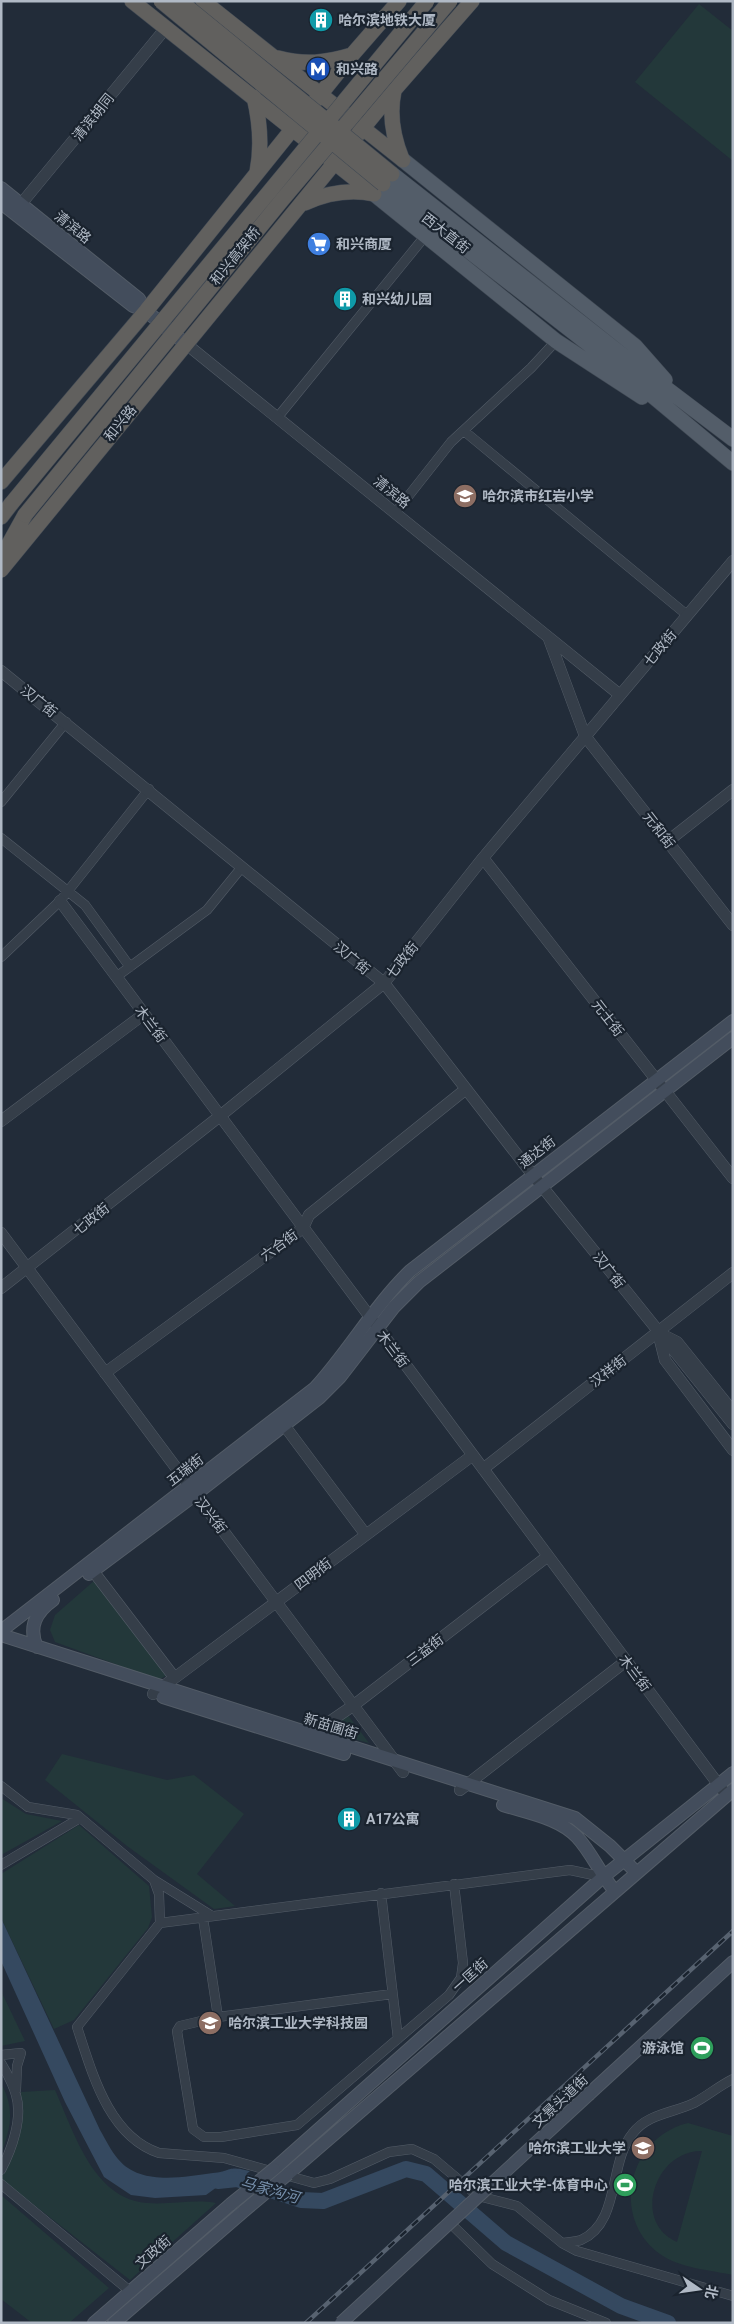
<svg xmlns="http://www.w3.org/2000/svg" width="734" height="2324" font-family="Roboto,'Noto Sans SC',sans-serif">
	<rect width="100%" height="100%" fill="#222c39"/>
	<!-- green -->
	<path fill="#23383a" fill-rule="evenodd" d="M 699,4 L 733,31 L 733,161 L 635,82 Z
		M 95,1580 L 167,1675 L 159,1680 L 55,1642 L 50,1630 L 55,1615 Z
		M 347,1714 L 369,1743 L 322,1731 Z
		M 62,1754 L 167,1780 L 194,1775 L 244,1814 L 197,1874 L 235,1906 L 214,1909 L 127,1846 L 45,1780 Z
		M 1,1798 L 26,1814 L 62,1821 L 1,1855 Z
		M 79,1825 L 149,1886 L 152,1917 L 148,1928 L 74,2020 L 54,2029 L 1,1918 L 1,1874 Z
		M 1,1991 L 25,2041 L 1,2046 Z
		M 1,2083 C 15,2109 11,2127 1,2154 Z
		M 55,2090 C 74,2132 93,2199 147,2203 C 170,2205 194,2199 216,2203 L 130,2280 L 1,2179 L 9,2162 L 21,2118 L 21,2092 Z
		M 688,2123 L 733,2136 L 733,2275 C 710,2270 679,2268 660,2254 C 609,2217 629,2137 688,2123 ZM 702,2151 L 677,2242 C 631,2222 655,2150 702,2151 Z
		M 1,2195 L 109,2288 L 69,2323 L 32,2323 L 1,2299 Z"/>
	<!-- water -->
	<path fill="#354960" d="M 1,1918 L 100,2130 C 106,2140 111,2151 118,2159 C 140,2186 183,2177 213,2173 C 233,2171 226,2165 250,2171 L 232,2186 L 217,2187 L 206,2195 L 155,2198 L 131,2195 L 104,2177 L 65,2102 L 1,1961 Z"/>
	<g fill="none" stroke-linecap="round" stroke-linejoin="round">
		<!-- river -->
		<path stroke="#354960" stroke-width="16" d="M 218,2181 L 237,2179 L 301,2200 L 323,2201 L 406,2169 L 426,2174 L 506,2243 L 621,2306 L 668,2323"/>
		<!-- minor casing -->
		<g stroke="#535c67" stroke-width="10">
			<path id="minor" d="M 277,418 L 426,235
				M 464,431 L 687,615
				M 395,513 L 451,442 L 531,368 L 556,341
				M 1,802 L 66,722
				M 1,838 L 85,905 L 130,967
				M 1,957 L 60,901 L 149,789
				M 116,977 L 207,910 L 242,867
				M 1,1786 L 28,1807 L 77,1815 L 154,1880 L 212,1916
				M 1,1865 L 80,1818
				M 603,1877 L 570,1870 L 160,1923 L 77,2027 C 92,2072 108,2136 159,2153 L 224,2158 L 314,2183 L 330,2179 L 389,2152 L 412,2149 L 434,2159 L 478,2196 L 517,2206 L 562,2243 L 577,2251 L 733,2296
				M 154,1880 L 159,1894 L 160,1923
				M 381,1893 L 398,2039
				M 203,1918 L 218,2017 L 180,2026 L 177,2031 L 193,2129 L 204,2137 L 221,2137 L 297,2125 L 449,1995 L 461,1978 L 463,1963 L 454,1884
				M 218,2017 L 392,1994
				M 1,2055 L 21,2053 L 17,2066 L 16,2090
				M 1,2063 C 7,2073 13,2084 16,2095 C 23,2118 12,2149 1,2170
				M 1,2184 L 131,2292
				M 450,2223 L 492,2264 L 549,2300 L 606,2323
				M 562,2243 C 568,2242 575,2242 581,2240 C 621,2222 608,2163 633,2133 C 647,2114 673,2113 694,2103 C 707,2096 719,2086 733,2079"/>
		</g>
		<!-- tertiary casing -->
		<g stroke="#535c67" stroke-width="12">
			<path id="tertiary" d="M 21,204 L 165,29
				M 185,343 L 620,695
				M 549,639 L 585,736 L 733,925
				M 1,671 L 384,983 L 532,1174 L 733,1424
				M 668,841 L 733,790
				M 483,858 L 733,1178
				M 60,901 L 724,1792
				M 1,1121 L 144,1014
				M 1,1233 L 403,1772
				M 1,1288 L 220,1116 L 384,983 L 483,858 L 733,561
				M 661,1334 L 677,1342 L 731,1409
				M 659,1336 L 665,1360 L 733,1450
				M 105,1373 L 303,1228 L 309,1215 L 466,1089
				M 284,1425 L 366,1535
				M 483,1469 L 733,1273
				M 93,1571 L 174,1677
				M 153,1694 L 473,1455
				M 306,1738 L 354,1705 L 548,1556
				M 460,1790 L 626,1661"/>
		</g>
		<!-- secondary casing -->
		<g stroke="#535c67" stroke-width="14">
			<path id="secondary" d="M 1,188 L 139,299 L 146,311 L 185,343
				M 1,203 L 133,306 L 146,311
				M 89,1574 L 196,1494 L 319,1398 L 340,1377 L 394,1307 L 419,1282 L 733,1038
				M 1,1631 L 315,1388 C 349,1351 374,1306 410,1271 L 733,1021
				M 1,1635 L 575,1818 L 610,1846 L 636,1872
				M 37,1647 C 28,1627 36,1612 53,1600
				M 163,1697 L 344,1754
				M 503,1805 C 528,1813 559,1818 577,1837 C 592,1853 600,1874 614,1890
				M 589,2094 L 733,1962
				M 274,2169 L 603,1877 L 733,1773
				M 288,2174 L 733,1790
				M 94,2323 L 231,2204
				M 114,2323 L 245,2210"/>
		</g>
		<!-- primary casing -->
		<g stroke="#3e4752" stroke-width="16">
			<path id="primary" d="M 403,160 L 635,346 L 665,380
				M 392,174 L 626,358 L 733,439
				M 383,184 L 618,367 L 733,463
				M 374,194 L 556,341 L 642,397"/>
		</g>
		<!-- trunk casing -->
		<g stroke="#404954" stroke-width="16">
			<path id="trunk" d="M 132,1 L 374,194
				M 203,1 L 403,160
				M 278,58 C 304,65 326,63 352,55
				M 394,91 C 389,114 393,137 402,159
				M 254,97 C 260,122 262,147 257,172
				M 305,203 C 327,193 350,189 374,194
				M 1,482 L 146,311 L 352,55 L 399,1
				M 1,517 L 11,504
				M 1,558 L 25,515
				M 1,570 L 395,89 L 472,1"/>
		</g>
		<!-- minor -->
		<use href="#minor" stroke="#353e49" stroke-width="9"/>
		<!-- tertiary -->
		<use href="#tertiary" stroke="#353e49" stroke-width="11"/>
		<!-- secondary -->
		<use href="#secondary" stroke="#434d5c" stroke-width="12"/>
		<!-- primary -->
		<use href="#primary" stroke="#535d69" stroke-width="15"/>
		<!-- trunk -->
		<use href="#trunk" stroke="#61605e" stroke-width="15"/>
		<!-- rail casing -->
		<g stroke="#576270" stroke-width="4.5">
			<path id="rail" d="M 306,2323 L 733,1931"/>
		</g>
		<!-- rail -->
		<use href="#rail" stroke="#1a232e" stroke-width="2.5" stroke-dasharray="8" stroke-linecap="butt"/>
		<!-- secondary-bridge casing -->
		<g stroke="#535c67" stroke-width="14" stroke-linecap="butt">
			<path id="secondary-bridge" d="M 231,2204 L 274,2169
				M 245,2210 L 288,2174
				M 341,2323 L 589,2094"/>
		</g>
		<!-- trunk-bridge casing -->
		<g stroke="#404954" stroke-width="16" stroke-linecap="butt">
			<path id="trunk-bridge" d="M 161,1 L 383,184
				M 180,1 L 392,174
				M 11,504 L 427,1
				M 25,515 L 282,200 L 450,1"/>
		</g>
		<!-- secondary-bridge -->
		<use href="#secondary-bridge" stroke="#434d5c" stroke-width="12"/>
		<!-- trunk-bridge -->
		<use href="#trunk-bridge" stroke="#61605e" stroke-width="15"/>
	</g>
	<!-- icons -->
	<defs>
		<g id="building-disc" transform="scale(1.25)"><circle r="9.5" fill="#0f9aa8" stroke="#1a232e"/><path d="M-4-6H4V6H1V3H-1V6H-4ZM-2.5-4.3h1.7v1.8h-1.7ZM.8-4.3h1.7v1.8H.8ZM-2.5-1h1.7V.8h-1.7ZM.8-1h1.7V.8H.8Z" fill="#fff"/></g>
		<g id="metro-disc" transform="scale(1.25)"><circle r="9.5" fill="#1a4fb4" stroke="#1a232e"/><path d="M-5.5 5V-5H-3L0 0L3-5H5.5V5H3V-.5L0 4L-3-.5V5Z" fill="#fff"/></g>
		<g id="supermarket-disc" transform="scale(1.25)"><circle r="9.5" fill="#3f7fe0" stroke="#1a232e"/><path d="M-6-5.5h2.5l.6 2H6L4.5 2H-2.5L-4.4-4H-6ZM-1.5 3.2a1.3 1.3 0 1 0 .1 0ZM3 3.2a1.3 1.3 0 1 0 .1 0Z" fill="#fff"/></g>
		<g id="school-disc" transform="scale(1.25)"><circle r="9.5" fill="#8d6e63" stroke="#1a232e"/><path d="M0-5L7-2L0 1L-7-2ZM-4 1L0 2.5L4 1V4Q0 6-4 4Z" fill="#fff"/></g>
		<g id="stadium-disc" transform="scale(1.25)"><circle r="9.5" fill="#2e9e5b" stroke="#1a232e"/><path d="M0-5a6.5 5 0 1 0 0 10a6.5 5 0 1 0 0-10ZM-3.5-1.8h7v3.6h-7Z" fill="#fff"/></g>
		<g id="university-disc" transform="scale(1.25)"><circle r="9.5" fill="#8d6e63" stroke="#1a232e"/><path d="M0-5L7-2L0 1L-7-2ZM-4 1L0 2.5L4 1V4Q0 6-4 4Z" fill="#fff"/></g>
	</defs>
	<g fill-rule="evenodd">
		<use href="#building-disc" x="321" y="20"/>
		<use href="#metro-disc" x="318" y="69"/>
		<use href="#supermarket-disc" x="319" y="244"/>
		<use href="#building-disc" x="345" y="299"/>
		<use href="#school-disc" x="465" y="496"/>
		<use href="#building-disc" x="349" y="1819"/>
		<use href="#school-disc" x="210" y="2023"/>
		<use href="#stadium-disc" x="702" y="2048"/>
		<use href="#university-disc" x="643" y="2148"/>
		<use href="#stadium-disc" x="625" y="2185"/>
	</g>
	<g text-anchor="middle" stroke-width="4.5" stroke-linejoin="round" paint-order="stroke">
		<!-- poi labels -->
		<g font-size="14" font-weight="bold" fill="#b0b9c5" stroke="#1a232e" text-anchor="start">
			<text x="338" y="25">哈尔滨地铁大厦</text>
			<text x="336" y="74">和兴路</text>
			<text x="336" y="249">和兴商厦</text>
			<text x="362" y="304">和兴幼儿园</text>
			<text x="482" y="501">哈尔滨市红岩小学</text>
			<text x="366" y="1824">A17公寓</text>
			<text x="228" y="2028">哈尔滨工业大学科技园</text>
			<text x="684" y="2053" text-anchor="end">游泳馆</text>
			<text x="626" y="2153" text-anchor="end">哈尔滨工业大学</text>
			<text x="608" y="2190" text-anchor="end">哈尔滨工业大学-体育中心</text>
		</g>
		<!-- street labels -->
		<g font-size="14" fill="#b0b9c5" stroke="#1a232e">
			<text transform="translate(93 117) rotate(-51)" y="5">清滨胡同</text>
			<text transform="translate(73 227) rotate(39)" y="5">清滨路</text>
			<text transform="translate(446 233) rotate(38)" y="5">西大直街</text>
			<text transform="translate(235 256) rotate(-51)" y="5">和兴高架桥</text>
			<text transform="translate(120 423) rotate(-51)" y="5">和兴路</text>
			<text transform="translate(392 492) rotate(39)" y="5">清滨路</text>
			<text transform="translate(660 648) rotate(-50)" y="5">七政街</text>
			<text transform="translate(39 701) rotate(39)" y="5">汉广街</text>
			<text transform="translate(659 830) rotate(52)" y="5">元和街</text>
			<text transform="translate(352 958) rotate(40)" y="5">汉广街</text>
			<text transform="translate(402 960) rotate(-51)" y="5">七政街</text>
			<text transform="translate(608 1018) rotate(52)" y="5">元士街</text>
			<text transform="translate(151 1024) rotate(53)" y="5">木兰街</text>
			<text transform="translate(537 1152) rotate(-38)" y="5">通达街</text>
			<text transform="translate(91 1219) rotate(-39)" y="5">七政街</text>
			<text transform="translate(279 1245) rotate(-36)" y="5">六合街</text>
			<text transform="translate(609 1270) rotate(52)" y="5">汉广街</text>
			<text transform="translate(393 1349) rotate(53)" y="5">木兰街</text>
			<text transform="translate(608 1371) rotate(-38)" y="5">汉祥街</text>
			<text transform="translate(185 1470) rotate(-38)" y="5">五瑞街</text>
			<text transform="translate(211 1515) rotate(53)" y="5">汉兴街</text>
			<text transform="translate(313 1574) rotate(-37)" y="5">四明街</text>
			<text transform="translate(425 1650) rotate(-37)" y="5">三益街</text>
			<text transform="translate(635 1673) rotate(53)" y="5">木兰街</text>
			<text transform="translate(331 1726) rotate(17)" y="5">新苗圃街</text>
			<text transform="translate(470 1975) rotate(-42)" y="5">一匡街</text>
			<text transform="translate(560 2101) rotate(-43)" y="5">文景头道街</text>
			<text transform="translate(153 2252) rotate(-41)" y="5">文政街</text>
		</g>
		<!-- water labels -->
		<g font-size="15" font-style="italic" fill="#7891ad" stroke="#1a232e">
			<text transform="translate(270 2190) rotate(16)" y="5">马家沟河</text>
		</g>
	</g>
	<!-- border -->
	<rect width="734" height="2324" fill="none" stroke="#b0b9c5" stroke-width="5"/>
	<!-- north arrow -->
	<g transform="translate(699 2289) rotate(103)" stroke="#1a232e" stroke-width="4" paint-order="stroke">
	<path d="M0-4L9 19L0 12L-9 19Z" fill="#b0b9c5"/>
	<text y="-8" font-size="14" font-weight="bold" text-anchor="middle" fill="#b0b9c5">北</text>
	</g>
</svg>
